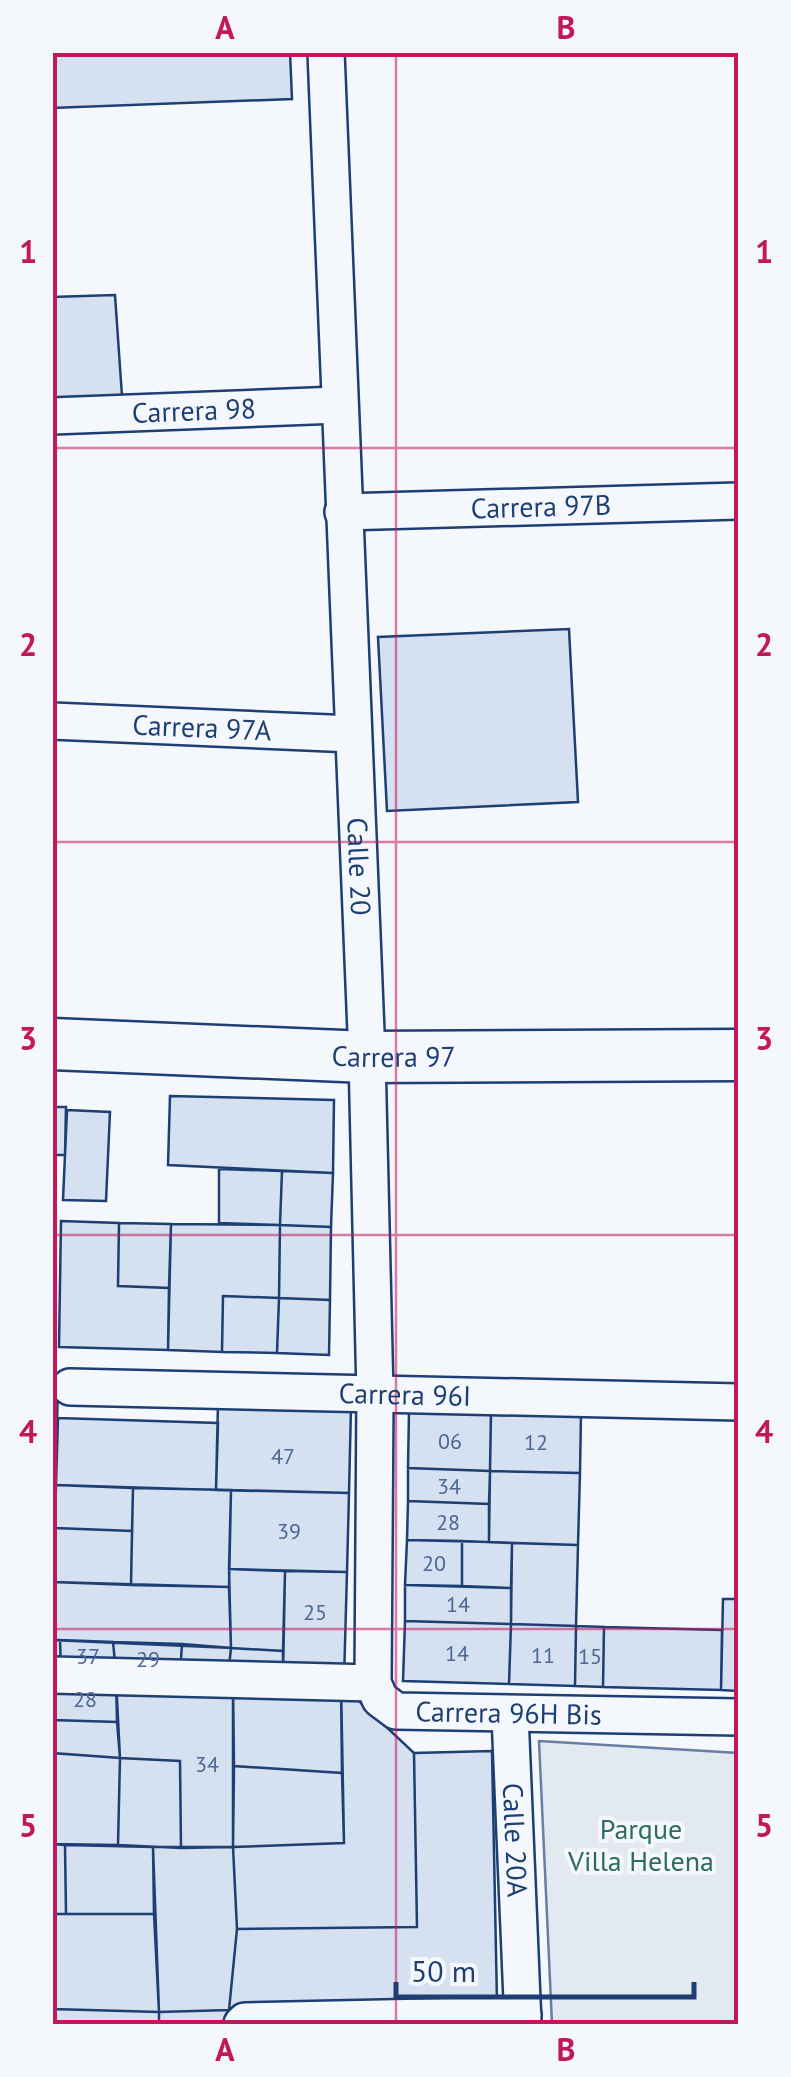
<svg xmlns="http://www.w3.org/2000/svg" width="791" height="2077" font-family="'PT Sans',sans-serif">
	<rect width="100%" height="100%" fill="#f4f7fb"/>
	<!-- green -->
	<path fill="#e3e9f0" stroke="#687fa3" stroke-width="2.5" d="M 539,1741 L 738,1753 L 738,2024 L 552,2024 Z"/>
	<!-- building -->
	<path fill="#d5e0f0" stroke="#1d3f73" stroke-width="2.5" d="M 52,52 L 290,52 L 292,99 L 52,108 Z
		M 115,295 L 122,396 L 52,399 L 52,297 Z
		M 569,629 L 578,802 L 387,811 L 378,637 Z
		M 170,1096 L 334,1100 L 333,1173 L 168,1165 Z
		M 52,1107 L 66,1107 L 65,1155 L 52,1155 Z
		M 67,1110 L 110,1112 L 106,1201 L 63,1200 Z
		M 219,1169 L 282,1171 L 280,1225 L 219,1223 Z
		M 282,1171 L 333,1173 L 331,1227 L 280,1225 Z
		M 61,1221 L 119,1223 L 118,1286 L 169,1288 L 168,1350 L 59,1347 Z
		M 119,1223 L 171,1224 L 169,1288 L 118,1286 Z
		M 171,1224 L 280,1225 L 279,1298 L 223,1296 L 222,1352 L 168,1350 Z
		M 280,1225 L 331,1227 L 330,1300 L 279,1298 Z
		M 223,1296 L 279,1298 L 277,1353 L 222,1352 Z
		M 279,1298 L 330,1300 L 329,1355 L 277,1353 Z
		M 52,1377 L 58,1377 L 54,1582 L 52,1582 Z
		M 218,1403 L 351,1407 L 349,1493 L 216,1490 Z
		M 491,1410 L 581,1413 L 580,1473 L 490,1471 Z
		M 409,1411 L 491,1414 L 490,1471 L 408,1468 Z
		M 58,1418 L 218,1423 L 216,1490 L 56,1485 Z
		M 408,1468 L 490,1471 L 489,1504 L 408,1501 Z
		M 490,1471 L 580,1473 L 578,1545 L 489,1542 Z
		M 56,1485 L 133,1488 L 132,1531 L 55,1528 Z
		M 133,1488 L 231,1490 L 229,1587 L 131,1585 Z
		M 231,1490 L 349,1493 L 347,1572 L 229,1569 Z
		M 408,1501 L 489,1504 L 489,1542 L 407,1540 Z
		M 55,1528 L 132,1531 L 131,1585 L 54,1582 Z
		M 407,1540 L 462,1541 L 462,1586 L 405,1585 Z
		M 462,1541 L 512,1543 L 511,1588 L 462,1586 Z
		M 512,1543 L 578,1545 L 576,1626 L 511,1624 Z
		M 229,1569 L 285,1571 L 283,1651 L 231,1648 Z
		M 285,1571 L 347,1572 L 344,1680 L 283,1678 Z
		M 52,1582 L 229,1587 L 231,1648 L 52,1640 Z
		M 405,1585 L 511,1588 L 511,1624 L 405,1621 Z
		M 723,1599 L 738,1599 L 738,1691 L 721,1690 Z
		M 405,1621 L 511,1624 L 509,1684 L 403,1681 Z
		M 511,1624 L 576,1626 L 575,1686 L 509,1684 Z
		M 576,1626 L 604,1627 L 603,1687 L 575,1686 Z
		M 604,1627 L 722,1630 L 721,1690 L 603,1687 Z
		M 52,1640 L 60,1640 L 61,1671 L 52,1671 Z
		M 60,1640 L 113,1642 L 116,1673 L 61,1671 Z
		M 113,1642 L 182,1644 L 180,1675 L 116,1673 Z
		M 182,1644 L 231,1648 L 228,1676 L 180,1675 Z
		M 231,1648 L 283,1651 L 283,1678 L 228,1676 Z
		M 52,1678 L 116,1679 L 117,1722 L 52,1720 Z
		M 116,1679 L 233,1683 L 233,1847 L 181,1848 L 180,1761 L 120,1758 Z
		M 233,1683 L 341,1684 L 342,1773 L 234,1766 Z
		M 341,1684 L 414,1753 L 417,1927 L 237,1929 L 233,1847 L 344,1843 Z
		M 52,1720 L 117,1722 L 120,1758 L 52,1753 Z
		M 492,1751 L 497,2002 L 229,2010 L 237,1929 L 417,1927 L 414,1753 Z
		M 52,1753 L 120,1758 L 118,1845 L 52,1844 Z
		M 120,1758 L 180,1761 L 181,1848 L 118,1845 Z
		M 234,1766 L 342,1773 L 344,1843 L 233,1847 Z
		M 52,1844 L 65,1845 L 66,1914 L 52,1914 Z
		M 65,1845 L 153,1847 L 154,1914 L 66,1914 Z
		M 153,1847 L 233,1847 L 237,1929 L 229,2010 L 159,2012 Z
		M 52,1914 L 154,1914 L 159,2012 L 52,2009 Z
		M 52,2009 L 159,2012 L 159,2024 L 52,2024 Z
		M 229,2010 L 230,2024 L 159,2024 L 159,2012 Z"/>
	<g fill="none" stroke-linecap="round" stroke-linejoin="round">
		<!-- street casing -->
		<g stroke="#1d3f73" stroke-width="40">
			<g id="street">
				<path id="s1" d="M 326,52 L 367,1057 L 375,1395 L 373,1683 L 380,1699 L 396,1711 L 738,1717"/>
				<path id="s2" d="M 52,416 L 338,405"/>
				<path id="s3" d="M 343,512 L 738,501"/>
				<path id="s4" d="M 52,721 L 353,734"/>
				<path id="s5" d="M 70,1387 L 738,1402"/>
				<path d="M 52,1675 L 373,1683"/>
				<path id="s6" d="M 510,1715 L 523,2024"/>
				<path d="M 242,2024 L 245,2021 L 523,2015"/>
			</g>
		</g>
		<!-- secondary casing -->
		<g stroke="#1d3f73" stroke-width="55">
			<g id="secondary">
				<path id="s7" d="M 52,1044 L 367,1057 L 738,1055"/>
			</g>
		</g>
		<!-- street -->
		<use href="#street" stroke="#f4f7fb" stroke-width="35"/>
		<!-- secondary -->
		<use href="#secondary" stroke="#f4f7fb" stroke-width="50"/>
	</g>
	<!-- grid -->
	<path fill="none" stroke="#c2185b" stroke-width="2.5" stroke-opacity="0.55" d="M 396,52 L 396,2024M 52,448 L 738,448M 52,842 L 738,842M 52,1235 L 738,1235M 52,1629 L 738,1629"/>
	<g text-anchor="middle" stroke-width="8" stroke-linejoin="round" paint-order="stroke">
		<!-- number labels -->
		<g font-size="22" fill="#4b6792">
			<text x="450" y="1449">06</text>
			<text x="536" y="1450">12</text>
			<text x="283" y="1464">47</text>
			<text x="449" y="1494">34</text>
			<text x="448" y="1530">28</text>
			<text x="289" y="1539">39</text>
			<text x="434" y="1571">20</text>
			<text x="458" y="1612">14</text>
			<text x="315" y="1620">25</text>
			<text x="457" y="1661">14</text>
			<text x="543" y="1663">11</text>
			<text x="88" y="1664">37</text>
			<text x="590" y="1664">15</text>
			<text x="148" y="1667">29</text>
			<text x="85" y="1707">28</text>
			<text x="207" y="1772">34</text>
		</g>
		<!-- street labels -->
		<g font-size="28" fill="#1d3f73" stroke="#f4f7fb">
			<text dy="10" stroke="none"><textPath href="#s2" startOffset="142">Carrera 98</textPath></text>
			<text dy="10" stroke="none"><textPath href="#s3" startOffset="198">Carrera 97B</textPath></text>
			<text dy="10" stroke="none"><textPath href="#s4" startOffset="150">Carrera 97A</textPath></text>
			<text dy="10" stroke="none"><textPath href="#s1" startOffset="815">Calle 20</textPath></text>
			<text dy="10" stroke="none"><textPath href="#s7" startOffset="342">Carrera 97</textPath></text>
			<text dy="10" stroke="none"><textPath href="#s5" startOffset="335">Carrera 96I</textPath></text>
			<text dy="10" stroke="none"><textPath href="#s1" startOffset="1782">Carrera 96H Bis</textPath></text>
			<text dy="10" stroke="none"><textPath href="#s6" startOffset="125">Calle 20A</textPath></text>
		</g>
		<!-- park labels -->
		<g font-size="28" fill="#2c6c60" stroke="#f4f7fb">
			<text x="641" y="1839">Parque<tspan x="641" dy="32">Villa Helena</tspan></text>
		</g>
	</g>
	<!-- border -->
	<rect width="791" height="2077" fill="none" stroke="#f4f7fb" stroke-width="110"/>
	<!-- scale -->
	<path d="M396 1982v15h298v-15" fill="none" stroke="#1d3f73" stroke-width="5"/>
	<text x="411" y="1982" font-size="30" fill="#1d3f73" stroke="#f4f7fb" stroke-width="8" paint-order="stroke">50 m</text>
	<rect x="55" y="55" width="681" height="1967" fill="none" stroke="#c2185b" stroke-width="4"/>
	<g font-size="32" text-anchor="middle" font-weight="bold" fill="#c2185b">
		<text x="225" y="39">A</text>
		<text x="566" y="39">B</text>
		<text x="28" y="263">1</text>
		<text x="764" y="263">1</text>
		<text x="28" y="656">2</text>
		<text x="764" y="656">2</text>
		<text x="28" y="1050">3</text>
		<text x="764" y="1050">3</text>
		<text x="28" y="1443">4</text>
		<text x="764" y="1443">4</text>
		<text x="28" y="1837">5</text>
		<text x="764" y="1837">5</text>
		<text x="225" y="2061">A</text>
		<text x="566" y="2061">B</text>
	</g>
</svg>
